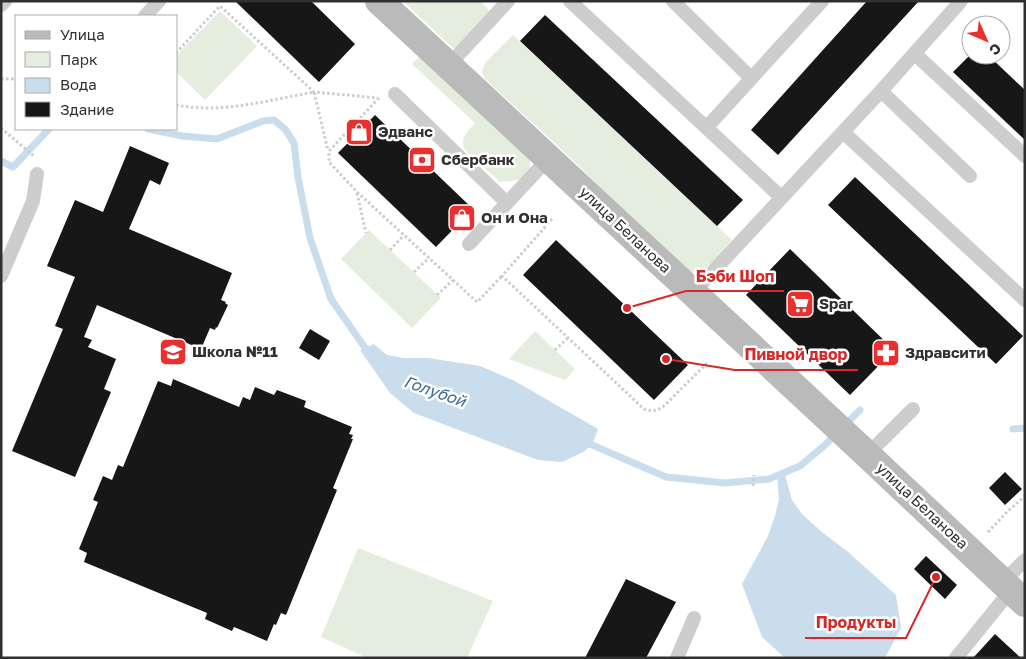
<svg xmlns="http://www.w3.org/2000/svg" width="1026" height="659" font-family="'Golos Text',sans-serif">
	<rect width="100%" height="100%" fill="#fff"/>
	<!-- green -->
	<path fill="#e5edde" d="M 403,1 L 480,1 L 491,12 L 455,50 Z
		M 220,11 L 257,46 L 205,100 L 176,72 L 176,56 Z
		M 513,35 L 732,240 C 719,254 704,279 683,271 L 577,164 L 485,79 L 482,72 L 485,63 Z
		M 422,54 L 530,158 L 530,169 L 523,179 L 511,181 L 500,182 L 464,149 C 461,136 467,132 475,123 L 412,64 Z
		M 369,230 L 441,298 L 412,328 L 341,259 Z
		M 535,331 L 575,369 L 565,380 L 509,359 Z
		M 358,548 L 493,601 L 467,658 L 367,658 L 321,637 Z"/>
	<!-- water -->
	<path fill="#cadded" d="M 374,344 L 387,355 L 404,358 L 428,358 L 480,366 L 513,380 L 598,429 L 592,445 L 583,452 L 562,462 L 538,460 L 414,413 L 390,393 L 360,350 Z
		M 780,471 L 784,471 L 792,500 L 802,514 L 823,533 L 847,551 L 896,595 L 901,628 L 885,658 L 785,658 L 762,637 L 742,584 L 768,536 L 775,516 L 779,499 L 777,473 Z"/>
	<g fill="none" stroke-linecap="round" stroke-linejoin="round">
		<!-- stream -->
		<path stroke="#cadded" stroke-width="7" d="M 148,129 L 182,136 L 217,139 L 263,121 L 274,120 L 285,129 L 294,143 L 298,177 L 310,238 L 331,299 L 370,355
			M 1,161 L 13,167 L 49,129
			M 845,425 L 860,410
			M 1013,429 L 1025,428
			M 583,441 L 666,477 L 725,483 L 769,479 L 800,466 L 825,445 L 837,433"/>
	</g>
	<!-- building -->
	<path fill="#171717" d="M 235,1 L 311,1 L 355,44 L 319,82 Z
		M 867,1 L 919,1 L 778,155 L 751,130 Z
		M 545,15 L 743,200 L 717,226 L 520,41 Z
		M 970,55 L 988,55 L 1025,90 L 1025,140 L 953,72 Z
		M 375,115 L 473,209 L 436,247 L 338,153 Z
		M 130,146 L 169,163 L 160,185 L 150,180 L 129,229 L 232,273 L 221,300 L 226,302 L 225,303 L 228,305 L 217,328 L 216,327 L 215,330 L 210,328 L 201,349 L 97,305 L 84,337 L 92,340 L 88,347 L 116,359 L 104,389 L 111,392 L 75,477 L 12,451 L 63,329 L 55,326 L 75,277 L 47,266 L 75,200 L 103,212 Z
		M 855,177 L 1023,336 L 996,364 L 828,205 Z
		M 556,240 L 688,365 L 654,400 L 523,275 Z
		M 790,249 L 894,350 L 850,395 L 746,295 Z
		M 310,329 L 330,341 L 319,360 L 299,348 Z
		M 173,379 L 239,407 L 243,397 L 250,400 L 255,387 L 274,395 L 277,390 L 306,401 L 304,407 L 352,427 L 349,434 L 353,435 L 351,439 L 353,439 L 333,488 L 337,490 L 286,615 L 281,613 L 276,625 L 274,624 L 267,641 L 234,627 L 232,631 L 205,619 L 207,613 L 84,562 L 87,553 L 79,549 L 98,502 L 93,500 L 103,476 L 112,480 L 118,465 L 123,467 L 158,381 L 171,386 Z
		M 1005,472 L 1022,489 L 1005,505 L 989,488 Z
		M 926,556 L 957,585 L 945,599 L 914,569 Z
		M 626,579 L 676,602 L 646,658 L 585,658 Z
		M 995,634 L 1021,658 L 973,658 Z"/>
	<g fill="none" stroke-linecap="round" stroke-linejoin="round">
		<!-- path -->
		<path stroke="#cdcdcd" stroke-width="3" stroke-dasharray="2.5 2.5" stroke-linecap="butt" d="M 176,53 L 220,6 L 314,92 L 378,98
			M 1,79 L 16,79
			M 379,98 L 329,151 L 329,162 L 357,192 L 477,302 L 502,276
			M 176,105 C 222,114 269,100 314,92 L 328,151
			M 1,128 L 35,157
			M 357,193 L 366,233
			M 552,219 L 502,276 L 644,409 C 653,412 658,411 665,405 L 708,362
			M 390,250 L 404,235
			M 414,272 L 429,258
			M 437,295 L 453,280
			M 555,350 L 568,338
			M 753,486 L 754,475
			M 988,532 L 1007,512 L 1025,496"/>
		<!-- lane -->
		<path stroke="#cdcdcd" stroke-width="14" d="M 570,1 L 782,198
			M 673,1 L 751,78
			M 1,5 L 5,1
			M 145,16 L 159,1
			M 915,54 L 1025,156
			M 448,66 L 508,1
			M 881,91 L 970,176
			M 395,94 L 507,203
			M 707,127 L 822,1
			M 843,132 L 1025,300
			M 469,244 L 548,159
			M 1,276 L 33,201 L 37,174
			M 693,293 L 881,91 L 961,1
			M 867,455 L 913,409
			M 1003,582 L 1025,560
			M 677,658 L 694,618
			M 956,658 L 1011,590"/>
		<!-- secondary -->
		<path stroke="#bababa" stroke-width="28" d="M 379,1 L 859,447 L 1025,603"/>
	</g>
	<!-- icons -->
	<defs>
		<g id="shop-square" transform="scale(1.4375)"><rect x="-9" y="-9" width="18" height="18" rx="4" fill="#ea2f2f" stroke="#fff"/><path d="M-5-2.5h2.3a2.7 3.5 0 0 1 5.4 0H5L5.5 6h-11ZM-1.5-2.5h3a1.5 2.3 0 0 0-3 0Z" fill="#fff"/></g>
		<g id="bank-square" transform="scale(1.4375)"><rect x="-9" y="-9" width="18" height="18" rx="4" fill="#ea2f2f" stroke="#fff"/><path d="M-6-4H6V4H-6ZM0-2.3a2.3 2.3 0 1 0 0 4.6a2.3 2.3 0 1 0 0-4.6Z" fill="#fff"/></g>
		<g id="supermarket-square" transform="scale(1.4375)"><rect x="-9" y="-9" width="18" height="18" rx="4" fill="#ea2f2f" stroke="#fff"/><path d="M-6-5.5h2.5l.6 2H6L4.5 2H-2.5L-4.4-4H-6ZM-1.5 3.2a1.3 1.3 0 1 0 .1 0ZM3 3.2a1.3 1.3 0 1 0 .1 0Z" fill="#fff"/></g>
		<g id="school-square" transform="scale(1.4375)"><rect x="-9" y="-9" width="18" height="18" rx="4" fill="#ea2f2f" stroke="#fff"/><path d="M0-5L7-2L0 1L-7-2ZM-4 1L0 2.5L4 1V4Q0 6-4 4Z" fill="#fff"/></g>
		<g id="pharmacy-square" transform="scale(1.4375)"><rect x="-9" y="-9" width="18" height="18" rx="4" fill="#ea2f2f" stroke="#fff"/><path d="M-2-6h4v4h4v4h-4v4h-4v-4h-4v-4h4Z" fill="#fff"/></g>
	</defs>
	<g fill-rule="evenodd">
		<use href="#shop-square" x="359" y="132"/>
		<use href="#bank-square" x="422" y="160"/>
		<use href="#shop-square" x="462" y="218"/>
		<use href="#supermarket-square" x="800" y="304"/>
		<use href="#school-square" x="173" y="352"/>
		<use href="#pharmacy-square" x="886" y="353"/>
	</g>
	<g text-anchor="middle" stroke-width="5" stroke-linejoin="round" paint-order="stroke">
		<!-- poi labels -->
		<g font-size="15" font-weight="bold" fill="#303030" stroke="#fff" text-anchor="start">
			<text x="378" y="137">Эдванс</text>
			<text x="441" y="165">Сбербанк</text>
			<text x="481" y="223">Он и Она</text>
			<text x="819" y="309">Spar</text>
			<text x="192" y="357">Школа №11</text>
			<text x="905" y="358">Здравсити</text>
		</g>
		<!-- street labels -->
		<g font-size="15" fill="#303030" stroke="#fff">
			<text transform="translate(625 230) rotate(43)" y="5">улица Беланова</text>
			<text transform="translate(922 506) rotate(43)" y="5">улица Беланова</text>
		</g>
		<!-- water labels -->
		<g font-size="16" font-style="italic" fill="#3b6b95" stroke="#fff">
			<text transform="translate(435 391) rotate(19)" y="6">Голубой</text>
		</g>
	</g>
	<!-- callouts -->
	<path fill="none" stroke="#d62828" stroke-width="2" d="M627 308L686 291H784M666 359L735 370H858M936 577L906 638H805"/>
	<g fill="#d62828" stroke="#fff" stroke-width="2">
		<circle cx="627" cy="308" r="5"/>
		<circle cx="666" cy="359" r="5"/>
		<circle cx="936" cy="577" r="5"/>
	</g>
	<g font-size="16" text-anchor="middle" font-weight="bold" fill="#d62828" stroke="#fff" stroke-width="5" stroke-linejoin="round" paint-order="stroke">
		<text x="735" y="282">Бэби Шоп</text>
		<text x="796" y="360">Пивной двор</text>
		<text x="856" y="628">Продукты</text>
	</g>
	<!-- border -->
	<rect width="1026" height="659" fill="none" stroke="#303030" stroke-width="5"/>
	<!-- legend -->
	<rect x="15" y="15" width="162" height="115" fill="#ffffff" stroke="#acacac"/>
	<rect x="25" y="31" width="25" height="8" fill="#bababa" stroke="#acacac"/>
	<text x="60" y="40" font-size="15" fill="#303030">Улица</text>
	<rect x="25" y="52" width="25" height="15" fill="#e5edde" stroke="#acacac"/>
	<text x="60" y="65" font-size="15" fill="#303030">Парк</text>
	<rect x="25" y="78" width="25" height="15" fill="#cadded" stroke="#acacac"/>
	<text x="60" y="90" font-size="15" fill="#303030">Вода</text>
	<rect x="25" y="102" width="25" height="15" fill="#171717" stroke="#acacac"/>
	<text x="60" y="115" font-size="15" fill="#303030">Здание</text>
	<!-- north arrow -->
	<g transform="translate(986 40) rotate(135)"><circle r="24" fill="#ffffff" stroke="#acacac"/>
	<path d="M0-4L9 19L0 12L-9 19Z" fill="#ea2f2f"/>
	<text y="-8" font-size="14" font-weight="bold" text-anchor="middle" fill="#303030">С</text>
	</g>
</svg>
